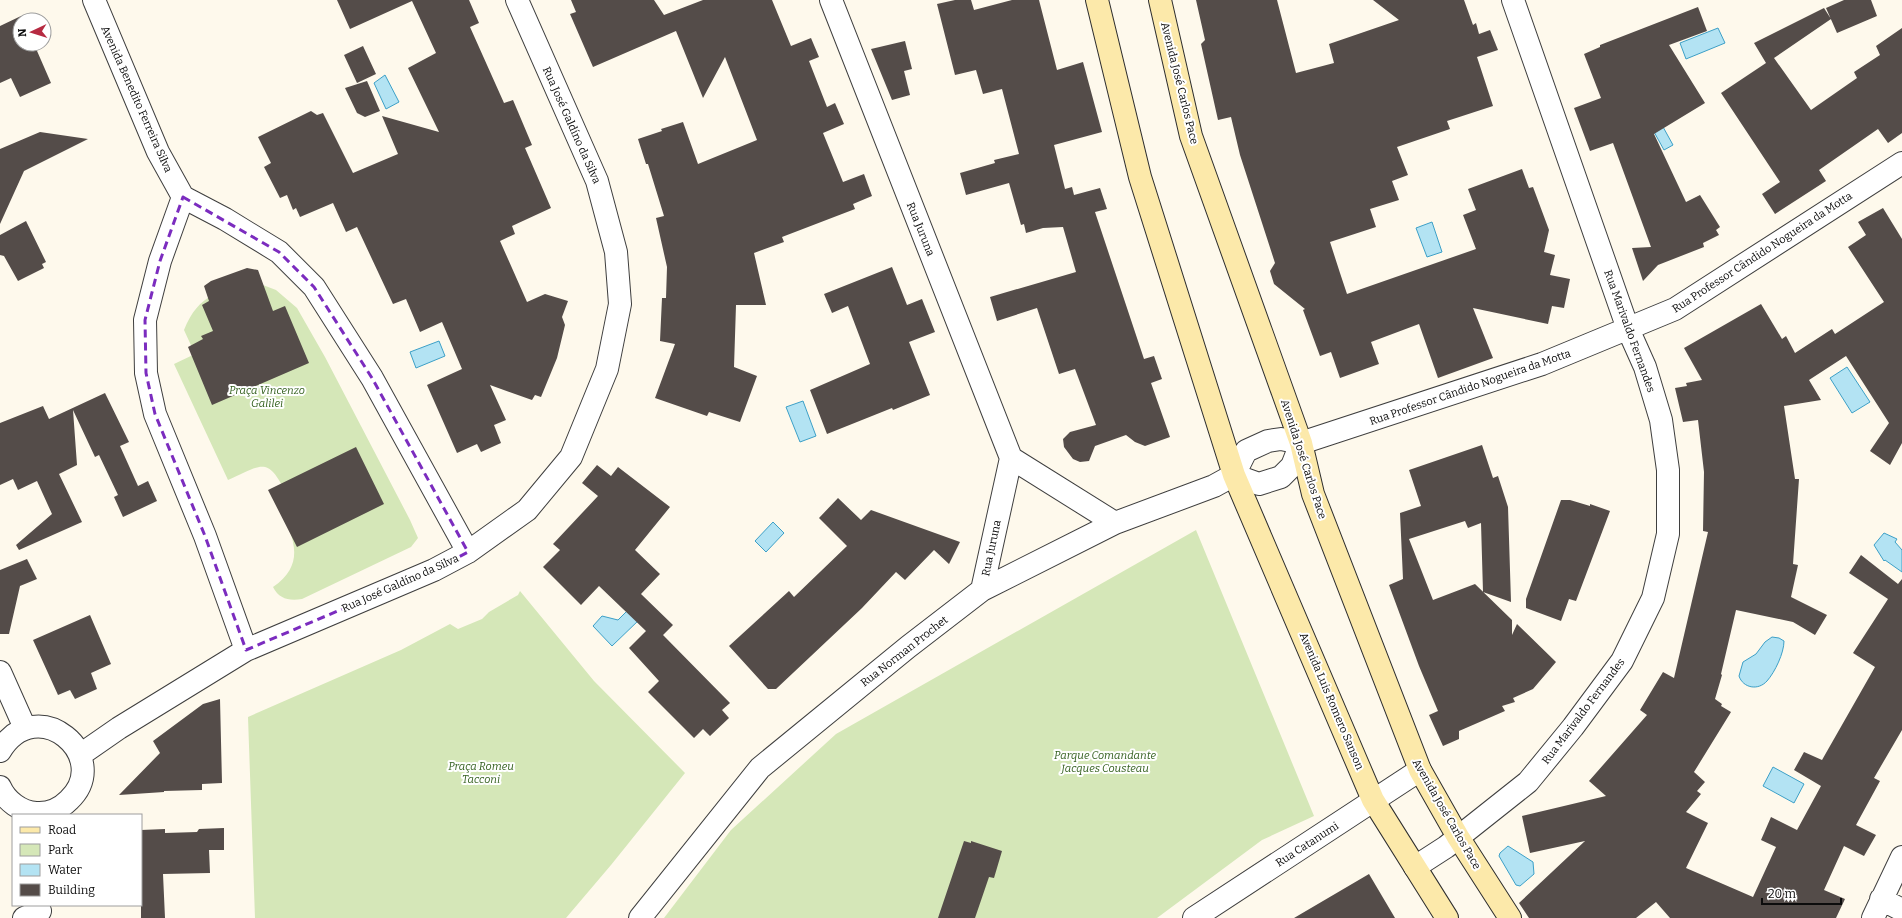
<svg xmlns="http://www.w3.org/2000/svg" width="1902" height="918" font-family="Bitter,serif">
	<rect width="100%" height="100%" fill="#fef9ec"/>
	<!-- green -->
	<path fill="#d5e7b8" d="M 255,282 L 276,290 L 297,308 L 325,357 L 410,520 L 418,538 L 411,547 L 302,599 C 289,601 279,599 273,587 C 310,561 290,533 277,500 L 287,495 C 268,456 263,464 228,480 L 174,364 L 195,354 L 184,330 C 199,293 220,291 255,282 Z
		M 1196,530 L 1314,816 L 1262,840 L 1157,918 L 664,918 L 731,830 L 836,734 Z
		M 520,591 L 594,681 L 685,773 L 611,865 L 566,918 L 255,918 L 248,717 L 401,650 L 450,624 L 458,629 L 482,619 L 489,612 L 518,595 Z"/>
	<!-- water -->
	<path fill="#b3e3f3" stroke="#3da0c7" d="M 1718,28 L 1725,43 L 1686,59 L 1680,43 Z
		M 385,75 L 399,102 L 386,109 L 374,83 Z
		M 1657,116 L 1673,145 L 1664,150 L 1648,121 Z
		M 1432,222 L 1442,252 L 1427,257 L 1416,228 Z
		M 439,341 L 445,356 L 416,368 L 410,352 Z
		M 1847,367 L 1870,402 L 1852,413 L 1830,378 Z
		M 803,401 L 816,436 L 800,442 L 786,407 Z
		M 773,522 L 784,533 L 766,552 L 755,541 Z
		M 1884,533 L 1897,539 L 1895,542 L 1902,550 L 1902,572 L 1885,560 L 1884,561 L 1874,545 Z
		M 629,609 L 640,619 L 612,646 L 593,626 L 602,616 L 618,620 Z
		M 1772,637 L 1779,638 L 1784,641 C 1784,653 1775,672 1767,681 C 1758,691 1743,688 1739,676 L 1743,662 L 1756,654 L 1765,642 Z
		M 1773,767 L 1804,784 L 1794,803 L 1763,786 Z
		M 1508,846 L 1533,862 L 1534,874 L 1520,886 L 1516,885 L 1499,856 L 1500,853 Z"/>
	<!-- building -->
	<path fill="#544c49" d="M 337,0 L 469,0 L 479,23 L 470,27 L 504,103 L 513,100 L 532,145 L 525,148 L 551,208 L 512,226 L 515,234 L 500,241 L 527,302 L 545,294 L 568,301 L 562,317 L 565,325 L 557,358 L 541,397 L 535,395 L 532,400 L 490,385 L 506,420 L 494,425 L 501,443 L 481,452 L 477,444 L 457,453 L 427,385 L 462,369 L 442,322 L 420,332 L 406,299 L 393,304 L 357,227 L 346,232 L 333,203 L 300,217 L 296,208 L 293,210 L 287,195 L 280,198 L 264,167 L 271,163 L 258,137 L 311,111 L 317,115 L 323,113 L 353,173 L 398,154 L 382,116 L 439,132 L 408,68 L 436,53 L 412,1 L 350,29 Z
		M 571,0 L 654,0 L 664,15 L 703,0 L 772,0 L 791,46 L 811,38 L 819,57 L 809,61 L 827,107 L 835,103 L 844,124 L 823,133 L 843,182 L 864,174 L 872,196 L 853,204 L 855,209 L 782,237 L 784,242 L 754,253 L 766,305 L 736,305 L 734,367 L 757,376 L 740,422 L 709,412 L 707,416 L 655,398 L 675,344 L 660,341 L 662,298 L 666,298 L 667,267 L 656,218 L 664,216 L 648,164 L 646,164 L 638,139 L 662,131 L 661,129 L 683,122 L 698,164 L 757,140 L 725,57 L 703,98 L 676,31 L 593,67 L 570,14 L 576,12 Z
		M 955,0 L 971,0 L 974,10 L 1012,0 L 1039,0 L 1057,70 L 1083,62 L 1102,132 L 1054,145 L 1065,189 L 1072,187 L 1074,195 L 1100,188 L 1107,209 L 1095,212 L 1144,359 L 1154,356 L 1162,379 L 1151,383 L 1170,437 L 1145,446 L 1135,442 L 1126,435 L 1095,446 L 1089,461 L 1080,462 L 1073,459 L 1064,447 L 1063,439 L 1070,432 L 1096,425 L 1075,369 L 1059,374 L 1037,308 L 997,321 L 990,297 L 1076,272 L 1063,227 L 1043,228 L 1026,233 L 1024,224 L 1021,225 L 1009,183 L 966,195 L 960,173 L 995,163 L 994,160 L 1019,154 L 1002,89 L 983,94 L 976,70 L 955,75 L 937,4 Z
		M 1196,0 L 1277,0 L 1296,73 L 1334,63 L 1329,44 L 1399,20 L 1373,0 L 1464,0 L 1473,25 L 1476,23 L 1479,34 L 1490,30 L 1498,50 L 1477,57 L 1493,106 L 1447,121 L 1450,129 L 1397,147 L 1408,175 L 1392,181 L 1399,200 L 1370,209 L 1376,227 L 1330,242 L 1340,273 L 1347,294 L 1476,249 L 1463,215 L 1476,210 L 1468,189 L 1522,169 L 1529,188 L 1533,187 L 1549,230 L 1544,252 L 1555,255 L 1550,275 L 1570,279 L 1564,308 L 1552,306 L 1548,324 L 1473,308 L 1493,358 L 1438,378 L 1419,324 L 1371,342 L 1379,364 L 1340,378 L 1331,352 L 1320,356 L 1303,310 L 1305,309 L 1274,284 L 1270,271 L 1275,263 L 1240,155 L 1231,117 L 1218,120 L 1201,44 L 1205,40 Z
		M 1844,0 L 1871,0 L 1877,16 L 1837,33 L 1826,8 Z
		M 1698,7 L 1707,31 L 1669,45 L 1705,103 L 1654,134 L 1686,202 L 1700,195 L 1720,227 L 1716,230 L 1719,235 L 1703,243 L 1704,247 L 1658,265 L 1643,281 L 1632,248 L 1651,247 L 1613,143 L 1590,151 L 1574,108 L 1601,98 L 1584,54 L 1600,47 L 1600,45 Z
		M 1824,8 L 1831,19 L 1774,58 L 1811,110 L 1857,78 L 1854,72 L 1880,55 L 1876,46 L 1902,28 L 1902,133 L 1888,143 L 1878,129 L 1819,170 L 1826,181 L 1775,214 L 1762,194 L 1780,182 L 1721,93 L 1766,63 L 1754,43 Z
		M 21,16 L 23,20 L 20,20 L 20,44 L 34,44 L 51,83 L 20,97 L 11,78 L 0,83 L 0,26 Z
		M 905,41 L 912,69 L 904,71 L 910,95 L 892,100 L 871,49 Z
		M 363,46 L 376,74 L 357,83 L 344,55 Z
		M 367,81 L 380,111 L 365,117 L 357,113 L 345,88 Z
		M 40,132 L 88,139 L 24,171 L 0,224 L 0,149 Z
		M 1883,208 L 1902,239 L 1902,443 L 1890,465 L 1870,451 L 1889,423 L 1846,356 L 1809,380 L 1821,400 L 1784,406 L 1795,479 L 1799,479 L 1793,564 L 1798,565 L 1791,597 L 1827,615 L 1815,635 L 1793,622 L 1736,610 L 1721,674 L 1722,675 L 1715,699 L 1722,704 L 1721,706 L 1731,712 L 1694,772 L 1705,782 L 1697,791 L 1701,794 L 1686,812 L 1708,823 L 1686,868 L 1753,897 L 1776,847 L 1761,840 L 1771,817 L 1797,830 L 1821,786 L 1794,770 L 1804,752 L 1822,760 L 1875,667 L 1853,653 L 1888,599 L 1849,573 L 1861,555 L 1898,584 L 1902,579 L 1902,730 L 1874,778 L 1880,781 L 1856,825 L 1876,835 L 1864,856 L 1844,846 L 1824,890 L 1845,899 L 1836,918 L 1670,918 L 1656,902 L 1636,918 L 1529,918 L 1519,903 L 1585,841 L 1530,853 L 1522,816 L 1606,796 L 1589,781 L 1647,715 L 1640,710 L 1663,672 L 1674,678 L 1708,532 L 1703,531 L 1704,472 L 1698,420 L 1683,422 L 1675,388 L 1687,386 L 1686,383 L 1702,380 L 1684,348 L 1761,304 L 1782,339 L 1786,336 L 1795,353 L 1832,329 L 1835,334 L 1884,302 L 1848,247 L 1866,235 L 1858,222 Z
		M 26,221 L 46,262 L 42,264 L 44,268 L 18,281 L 4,256 L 0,255 L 0,235 Z
		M 892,267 L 907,305 L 922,299 L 935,332 L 909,342 L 930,395 L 893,410 L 892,408 L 827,434 L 810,390 L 870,364 L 848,306 L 832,313 L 824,294 Z
		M 247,268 L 258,270 L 273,311 L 285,306 L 309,363 L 212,405 L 188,347 L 203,339 L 201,336 L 213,331 L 202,305 L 209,301 L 204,286 L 211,281 Z
		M 105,393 L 129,442 L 120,446 L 138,486 L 148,481 L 157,501 L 123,517 L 114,497 L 118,495 L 99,455 L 95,457 L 73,410 L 77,465 L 59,474 L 82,522 L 19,550 L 16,545 L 52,514 L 37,481 L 18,490 L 13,479 L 0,485 L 0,423 L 43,406 L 49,419 Z
		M 1482,445 L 1493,478 L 1498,476 L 1508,507 L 1511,602 L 1483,592 L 1481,523 L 1468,528 L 1465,521 L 1409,539 L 1433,600 L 1475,584 L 1512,620 L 1512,635 L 1517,624 L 1556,662 L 1533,689 L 1513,698 L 1515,702 L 1502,706 L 1505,711 L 1459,731 L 1459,739 L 1443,746 L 1429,715 L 1438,711 L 1419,666 L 1389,585 L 1403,579 L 1400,513 L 1421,506 L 1409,470 Z
		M 356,447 L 384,504 L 297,547 L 268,490 Z
		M 597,465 L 611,476 L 618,467 L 670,507 L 635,550 L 660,574 L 641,594 L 673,625 L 663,635 L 730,703 L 722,710 L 729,718 L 710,736 L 703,729 L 694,738 L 648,692 L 659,681 L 629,648 L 646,631 L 599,586 L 581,605 L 543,567 L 560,550 L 553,544 L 598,496 L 582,483 Z
		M 838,498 L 861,520 L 871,510 L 960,542 L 949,564 L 934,550 L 905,580 L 896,572 L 862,608 L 776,689 L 768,689 L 729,646 L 789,591 L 794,597 L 847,546 L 819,518 Z
		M 1561,500 L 1570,500 L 1590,506 L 1590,504 L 1610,511 L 1576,601 L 1569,599 L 1561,621 L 1526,608 L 1526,599 Z
		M 27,559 L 37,579 L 20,586 L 9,634 L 0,634 L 0,570 Z
		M 90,615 L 111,664 L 91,673 L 97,689 L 75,699 L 70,690 L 58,695 L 33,640 Z
		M 220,699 L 222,783 L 202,784 L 202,790 L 164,791 L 164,792 L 119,795 L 160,753 L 153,741 L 203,704 Z
		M 224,828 L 224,850 L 209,850 L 210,873 L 163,874 L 165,918 L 141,918 L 141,830 L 165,829 L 165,833 L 197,832 L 199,829 Z
		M 964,841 L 971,843 L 971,841 L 1002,851 L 994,878 L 989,877 L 975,918 L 938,918 Z
		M 1369,874 L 1395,918 L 1294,918 Z"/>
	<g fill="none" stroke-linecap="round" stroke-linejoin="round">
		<!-- street casing -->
		<g stroke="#3f3f3f" stroke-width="24">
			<path id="street" d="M 94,0 L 158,152 L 183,197
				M 831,0 L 1011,458 L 982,590
				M 183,197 L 160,261 L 145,320 L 146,373 L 155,414 L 205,536 L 246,650
				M 183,197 L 225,219 L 279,252 L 314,287 L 372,378 L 468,552
				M 1301,443 L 1542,364 L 1675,309 L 1902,163
				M 1011,458 L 1115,523
				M 1234,475 L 1259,484 L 1281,477 L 1292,466 L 1301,443
				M 1234,475 L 1246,451 L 1268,441 L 1281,439 L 1301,443
				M 0,672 L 25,728
				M 0,751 C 37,690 114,757 69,800 C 60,809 49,814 36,813 C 21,812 6,801 0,787
				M 80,755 L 119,728 L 246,650 L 434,570 L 468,552 L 527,510 L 571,457 L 607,369 L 620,304 L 616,252 L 597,181 L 517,0
				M 1415,867 L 1446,847 L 1528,782 L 1573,727 L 1622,661 L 1653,598 L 1668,534 L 1668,470 L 1661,420 L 1645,367 L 1628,329 L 1513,0
				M 1881,899 L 1902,910
				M 24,918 L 40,911
				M 640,918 L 760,768 L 908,647 L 982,590 L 1115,523 L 1214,486 L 1234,475
				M 1194,918 L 1420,770
				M 1873,918 L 1902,857"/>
		</g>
		<!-- secondary casing -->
		<g stroke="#2e2e2e" stroke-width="24">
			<path id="secondary" d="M 1097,0 L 1140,177 L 1234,475 L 1373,800 L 1447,918
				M 1160,0 L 1191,136 L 1301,443 L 1313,494 L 1420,770 L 1458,837 L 1510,918"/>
		</g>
		<!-- street -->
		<use href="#street" stroke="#fff" stroke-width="22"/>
		<!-- secondary -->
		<use href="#secondary" stroke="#fce9aa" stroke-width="22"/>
	</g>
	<!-- marked area -->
	<path fill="none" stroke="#7b2cbf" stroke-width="3" stroke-dasharray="8 5" stroke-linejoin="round" d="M 183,197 L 279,252 L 314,287 L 372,378 L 468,552 L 434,570 L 246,650 L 205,536 L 155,414 L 146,373 L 145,320 L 160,261 Z"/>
	<g text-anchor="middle" stroke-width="4" stroke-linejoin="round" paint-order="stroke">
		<!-- street labels -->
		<g font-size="11" fill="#0c0c0c" stroke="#fff">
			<text transform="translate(1180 83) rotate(76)" y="4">Avenida José Carlos Pace</text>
			<text transform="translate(137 99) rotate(66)" y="4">Avenida Benedito Ferreira Silva</text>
			<text transform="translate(572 125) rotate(66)" y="4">Rua José Galdíno da Silva</text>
			<text transform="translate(921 229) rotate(68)" y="4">Rua Juruna</text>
			<text transform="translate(1762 252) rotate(-33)" y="4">Rua Professor Cândido Nogueira da Motta</text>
			<text transform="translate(1630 331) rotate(70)" y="4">Rua Marivaldo Fernandes</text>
			<text transform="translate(1470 387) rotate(-19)" y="4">Rua Professor Cândido Nogueira da Motta</text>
			<text transform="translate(1304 459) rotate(72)" y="4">Avenida José Carlos Pace</text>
			<text transform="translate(991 548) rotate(-78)" y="4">Rua Juruna</text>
			<text transform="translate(400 583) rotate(-24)" y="4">Rua José Galdíno da Silva</text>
			<text transform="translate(904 651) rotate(-38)" y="4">Rua Norman Prochet</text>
			<text transform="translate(1332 701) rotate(67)" y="4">Avenida Luis Romero Sanson</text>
			<text transform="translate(1583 711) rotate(-53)" y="4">Rua Marivaldo Fernandes</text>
			<text transform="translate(1447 814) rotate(60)" y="4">Avenida José Carlos Pace</text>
			<text transform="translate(1307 844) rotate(-33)" y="4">Rua Catanumi</text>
		</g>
		<!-- park labels -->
		<g font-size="11" font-style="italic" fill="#356120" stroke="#fff">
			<text x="267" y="394">Praça Vincenzo<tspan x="267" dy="13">Galilei</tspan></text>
			<text x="1105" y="759">Parque Comandante<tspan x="1105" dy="13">Jacques Cousteau</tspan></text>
			<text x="481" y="770">Praça Romeu<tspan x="481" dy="13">Tacconi</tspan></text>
		</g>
	</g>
	<!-- legend -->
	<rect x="12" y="814" width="130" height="92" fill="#ffffff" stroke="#9e9e9e"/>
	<rect x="20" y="827" width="20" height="6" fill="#fce9aa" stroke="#9e9e9e"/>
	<text x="48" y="834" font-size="12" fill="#0c0c0c">Road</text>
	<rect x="20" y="844" width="20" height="12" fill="#d5e7b8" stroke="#9e9e9e"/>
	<text x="48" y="854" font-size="12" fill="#0c0c0c">Park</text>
	<rect x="20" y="864" width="20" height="12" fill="#b3e3f3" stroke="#9e9e9e"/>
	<text x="48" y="874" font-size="12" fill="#0c0c0c">Water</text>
	<rect x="20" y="884" width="20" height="12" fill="#544c49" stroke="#9e9e9e"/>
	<text x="48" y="894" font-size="12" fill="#0c0c0c">Building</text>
	<!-- north arrow -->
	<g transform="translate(32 32) rotate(266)"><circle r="19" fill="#ffffff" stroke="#9e9e9e"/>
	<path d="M0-3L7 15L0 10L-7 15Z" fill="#b62a41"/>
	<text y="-6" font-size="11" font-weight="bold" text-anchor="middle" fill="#0c0c0c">N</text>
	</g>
	<!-- scale -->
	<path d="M1762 898v6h79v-6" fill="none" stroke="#0c0c0c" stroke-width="2"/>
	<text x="1768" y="898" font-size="12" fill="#0c0c0c" stroke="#ffffff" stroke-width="3" paint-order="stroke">20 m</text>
</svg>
